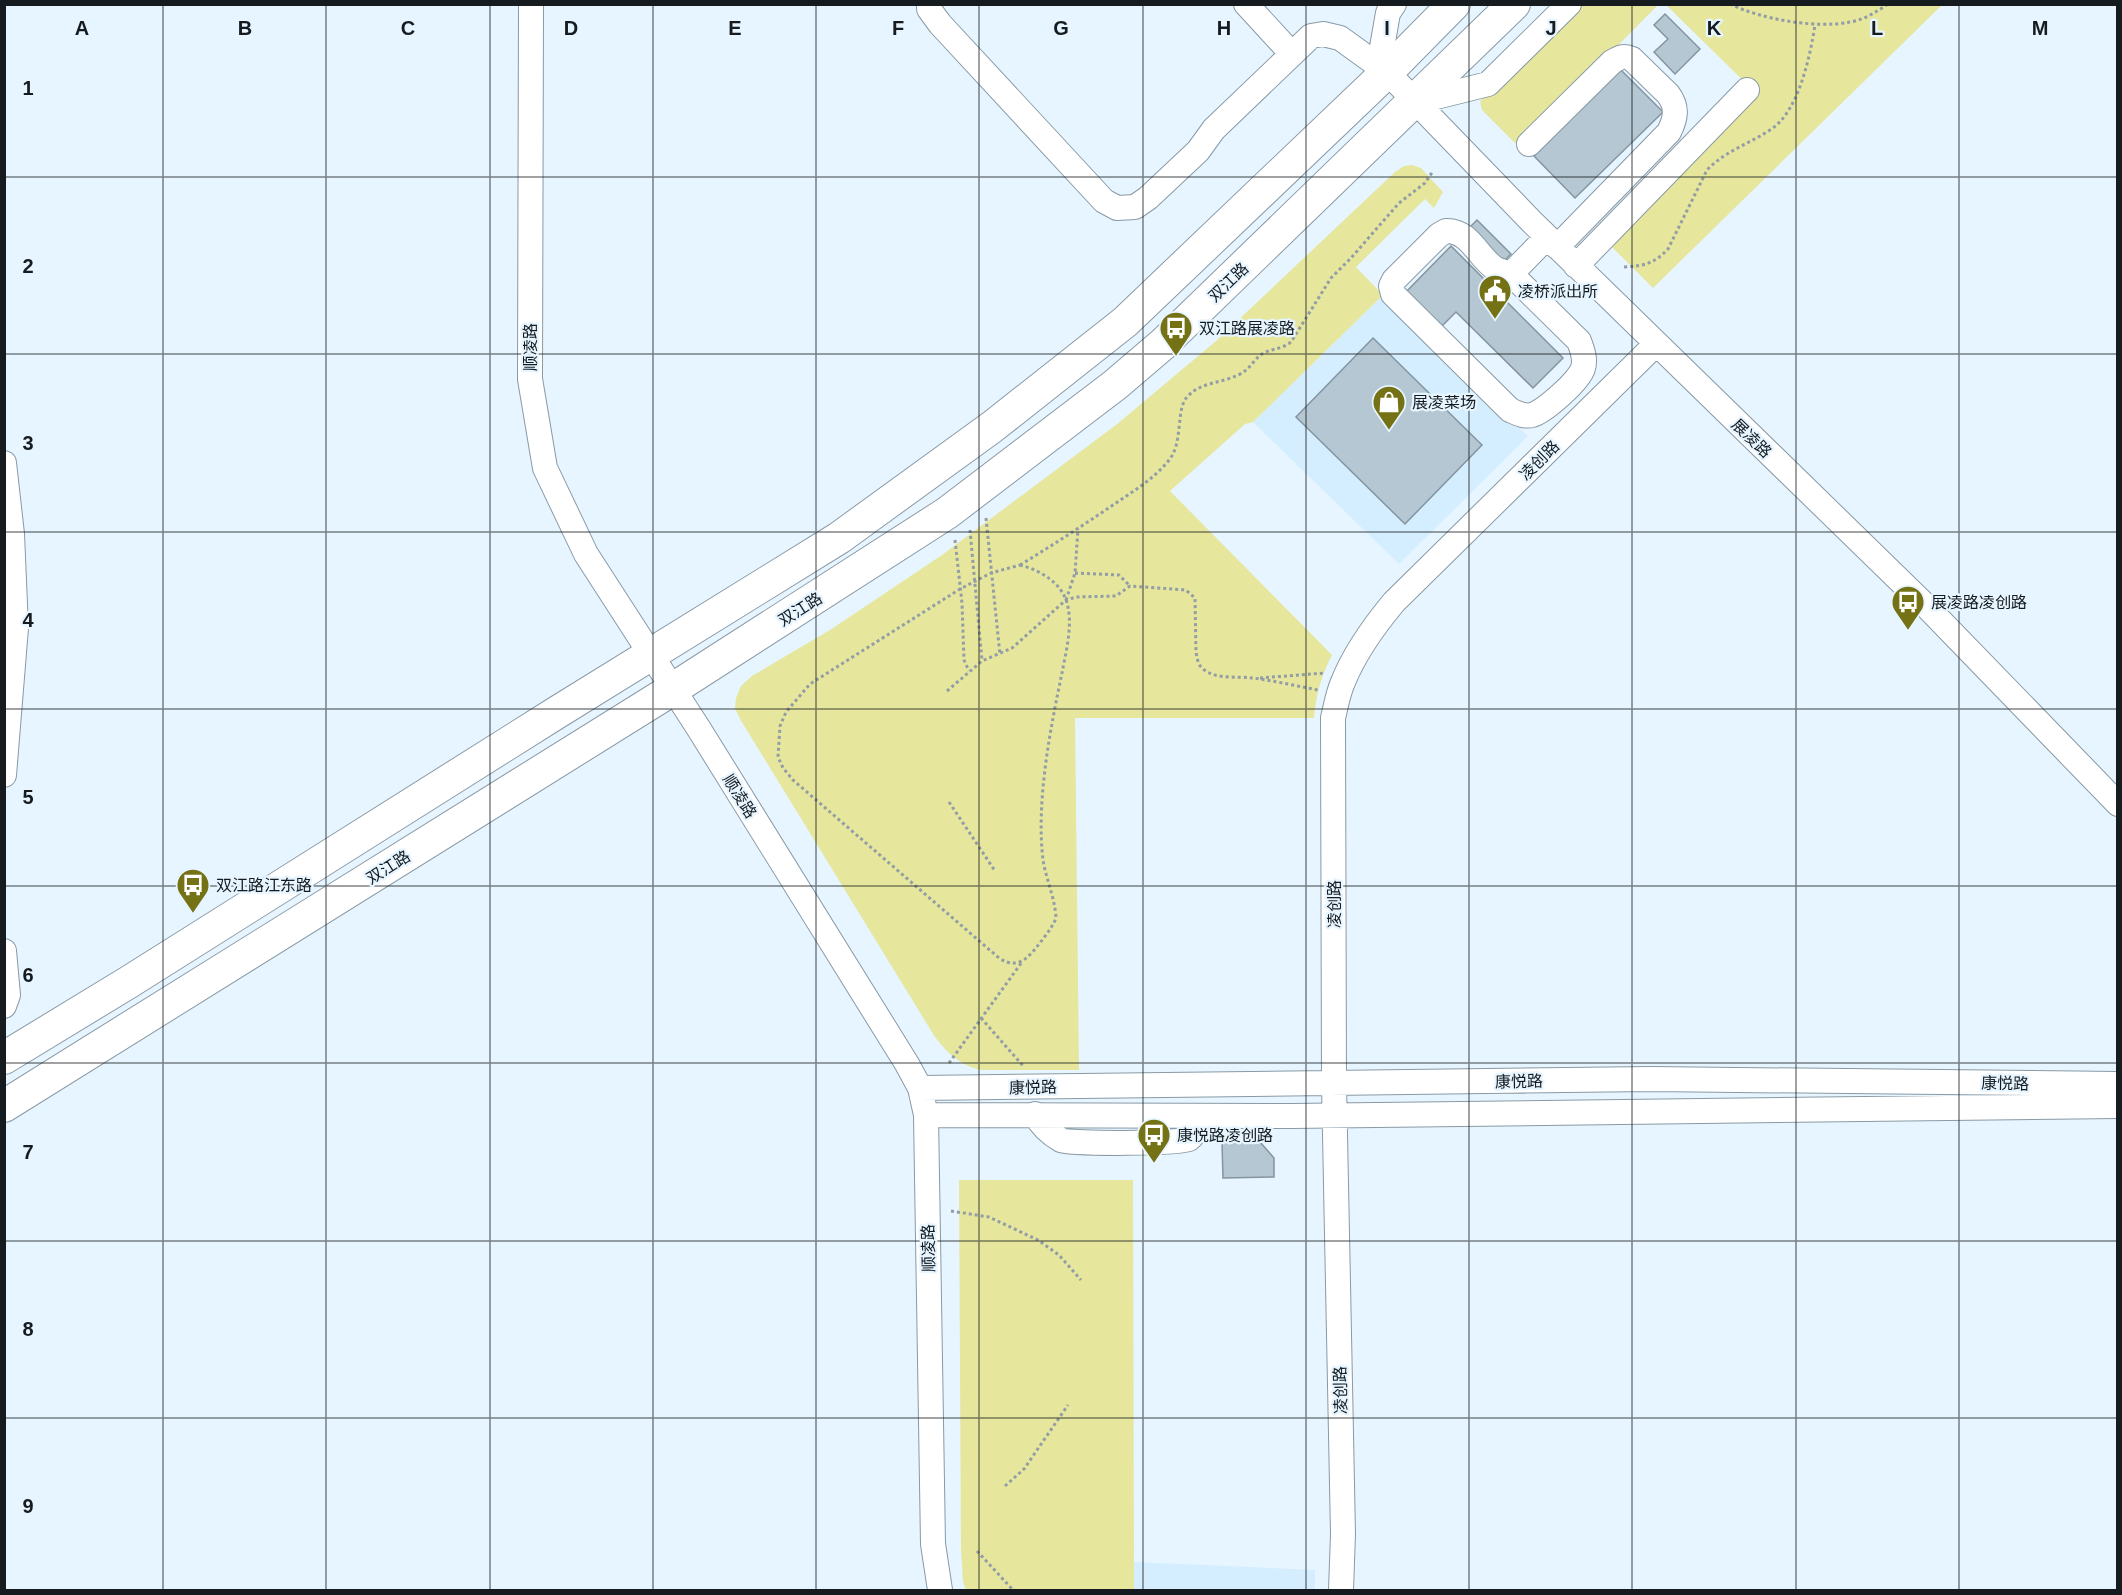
<svg xmlns="http://www.w3.org/2000/svg" width="2122" height="1595" font-family="Arial,'Noto Sans SC',sans-serif">
	<rect width="100%" height="100%" fill="#e6f5ff"/>
	<!-- built -->
	<path fill="#d4eeff" d="M 1383,295 L 1528,436 L 1399,564 L 1253,422 Z
		M 1134,1562 L 1315,1570 L 1315,1590 L 1134,1590 Z"/>
	<!-- green -->
	<path fill="#e6e69d" d="M 1577,5 L 1658,5 L 1518,146 L 1482,110 L 1480,101 Z
		M 1666,5 L 1942,5 L 1653,288 L 1609,244 L 1758,95 Z
		M 1412,165 L 1421,168 L 1443,192 L 1434,208 L 1425,199 L 1356,267 L 1383,295 L 1253,422 L 1245,424 L 1170,491 L 1332,655 C 1321,676 1316,695 1314,718 L 1075,718 L 1079,1070 L 980,1070 C 959,1064 948,1054 935,1037 L 740,719 L 735,708 L 736,698 L 741,686 L 752,676 L 830,630 L 942,555 L 1116,425 L 1216,341 L 1395,172 L 1404,166 Z
		M 959,1180 L 1133,1180 L 1134,1590 L 966,1590 L 963,1582 L 961,1549 Z"/>
	<!-- building -->
	<path fill="#b5c7d3" stroke="#8495a0" stroke-width="1.5" d="M 1665,14 L 1700,49 L 1675,74 L 1654,52 L 1668,39 L 1654,25 Z
		M 1621,70 L 1663,112 L 1575,198 L 1534,156 Z
		M 1477,220 L 1511,254 L 1501,264 L 1467,230 Z
		M 1451,246 L 1563,358 L 1533,388 L 1456,312 L 1440,328 L 1405,293 Z
		M 1373,338 L 1482,445 L 1405,524 L 1296,417 Z
		M 1260,1142 L 1274,1158 L 1274,1177 L 1223,1178 L 1222,1143 Z"/>
	<g fill="none" stroke-linecap="round" stroke-linejoin="round">
		<!-- minor casing -->
		<g stroke="#899aa5" stroke-width="26">
			<path id="minor" d="M 531,4 L 530,379 L 545,468 L 586,554 L 699,729 L 907,1064 L 920,1088 L 926,1115 L 933,1544 L 940,1590
				M 929,4 L 929,9 L 940,24 L 1104,201 L 1117,208 L 1135,207 L 1148,198 L 1198,151 L 1214,129 L 1311,36 L 1323,34 L 1340,38 L 1387,72 L 1531,221 L 1928,608 L 2118,804
				M 1246,4 L 1292,54
				M 1387,72 L 1381,53 L 1388,13 L 1394,4
				M 1416,102 L 1488,84 L 1569,4
				M 1529,144 L 1612,62 C 1620,57 1624,55 1632,59 L 1668,94 C 1678,107 1676,118 1669,132 L 1557,247
				M 1446,231 C 1470,230 1478,258 1496,269 C 1500,271 1506,272 1511,274 L 1579,341 C 1582,349 1586,359 1583,368 C 1580,380 1545,411 1532,415 C 1524,417 1517,413 1510,410 L 1393,294 L 1391,286 L 1394,280 L 1439,235 Z
				M 1576,266 L 1747,90
				M 1511,274 L 1547,237
				M 4,463 L 12,534 L 16,628 L 4,775
				M 4,951 L 8,995 L 4,1006
				M 920,1088 L 1651,1079 L 2118,1084
				M 1035,1114 C 1041,1125 1050,1134 1061,1140 C 1070,1144 1180,1144 1189,1139 C 1196,1134 1201,1123 1205,1116
				M 926,1115 L 1291,1116 L 2118,1106
				M 1341,1590 L 1343,1534 L 1334,1084 L 1333,718 C 1336,706 1338,693 1343,682 C 1355,652 1374,626 1394,602 L 1656,344"/>
		</g>
		<!-- major casing -->
		<g stroke="#899aa5" stroke-width="34">
			<path id="major" d="M 4,1058 L 129,982 L 556,713 L 839,538 L 992,427 L 1125,322 L 1387,72 L 1454,4
				M 4,1106 L 673,689 L 947,513 L 1115,385 L 1163,344 L 1514,4"/>
		</g>
		<!-- path -->
		<path stroke="#929da5" stroke-width="3" stroke-dasharray="3 3" stroke-linecap="butt" d="M 1730,4 C 1761,19 1815,29 1850,22 C 1864,20 1876,12 1888,4
			M 1624,267 C 1643,266 1654,264 1668,249 L 1707,170 C 1725,151 1749,144 1770,130 C 1799,112 1810,56 1815,25
			M 986,518 L 1000,655
			M 970,530 L 982,661
			M 955,540 L 962,603 L 964,660 L 969,671
			M 1020,565 C 1039,570 1059,581 1066,600 C 1074,622 1066,651 1062,673 C 1050,730 1036,802 1043,860 C 1046,879 1055,898 1056,918 C 1053,926 1048,932 1043,939 C 1031,954 1020,972 999,958 L 793,780 L 783,768 L 778,757 L 780,726 L 786,712 L 810,684 L 960,589 L 991,573 Z
			M 1020,565 C 1053,545 1085,524 1116,503 C 1135,490 1155,478 1169,460 C 1184,442 1175,408 1188,396 C 1201,382 1222,383 1238,375 C 1250,370 1253,360 1262,354 C 1271,348 1281,350 1291,342 L 1331,278 L 1351,258 L 1399,203 L 1425,183 L 1433,171
			M 1075,573 L 1119,575 L 1130,586
			M 1066,600 L 1075,573 L 1078,529
			M 1260,678 L 1325,673
			M 947,691 L 982,661 L 1012,648 L 1066,600 L 1076,597 L 1116,596 L 1130,586 L 1186,590 L 1195,598 L 1196,652 C 1197,658 1198,665 1203,669 C 1216,680 1238,676 1253,678 C 1275,681 1297,686 1318,690
			M 949,802 L 995,871
			M 981,1018 L 1024,1067
			M 949,1063 L 1022,962
			M 951,1211 L 989,1217 L 1038,1240 L 1059,1255 L 1081,1280
			M 1005,1486 L 1024,1469 L 1068,1405
			M 977,1551 L 1013,1590"/>
		<!-- minor -->
		<use href="#minor" stroke="#fff" stroke-width="24"/>
		<!-- major -->
		<use href="#major" stroke="#fff" stroke-width="32"/>
	</g>
	<!-- grid -->
	<path fill="none" stroke="#151b1f" stroke-width="1.5" stroke-opacity="0.55" d="M 163,4 L 163,1590M 326,4 L 326,1590M 490,4 L 490,1590M 653,4 L 653,1590M 816,4 L 816,1590M 979,4 L 979,1590M 1143,4 L 1143,1590M 1306,4 L 1306,1590M 1469,4 L 1469,1590M 1632,4 L 1632,1590M 1796,4 L 1796,1590M 1959,4 L 1959,1590M 4,177 L 2118,177M 4,354 L 2118,354M 4,532 L 2118,532M 4,709 L 2118,709M 4,886 L 2118,886M 4,1063 L 2118,1063M 4,1241 L 2118,1241M 4,1418 L 2118,1418"/>
	<!-- icons -->
	<defs>
		<g id="civic-pin" transform="scale(1.725)"><path d="M0 17L-7.5 6A9.5 9.5 0 1 1 7.5 6Z" fill="#747215" stroke="#e6f5ff"/><path d="M-.6-6.5H3V-4.5H.6V-3L4-1V1h2V6H-6V1h2V-1L-.6-3ZM-1.2 2.5V6h2.4V2.5Z" fill="#fff"/></g>
		<g id="bus-pin" transform="scale(1.725)"><path d="M0 17L-7.5 6A9.5 9.5 0 1 1 7.5 6Z" fill="#747215" stroke="#e6f5ff"/><path d="M-5-6H5V4H4V6H2V4H-2V6H-4V4H-5ZM-3.5-4V0h7V-4ZM-3.5 1.2v1.5H-2V1.2ZM2 1.2v1.5H3.5V1.2Z" fill="#fff"/></g>
		<g id="shop-pin" transform="scale(1.725)"><path d="M0 17L-7.5 6A9.5 9.5 0 1 1 7.5 6Z" fill="#747215" stroke="#e6f5ff"/><path d="M-5-2.5h2.3a2.7 3.5 0 0 1 5.4 0H5L5.5 6h-11ZM-1.5-2.5h3a1.5 2.3 0 0 0-3 0Z" fill="#fff"/></g>
	</defs>
	<g fill-rule="evenodd">
		<use href="#civic-pin" x="1495" y="291"/>
		<use href="#bus-pin" x="1176" y="328"/>
		<use href="#shop-pin" x="1389" y="402"/>
		<use href="#bus-pin" x="1908" y="602"/>
		<use href="#bus-pin" x="193" y="885"/>
		<use href="#bus-pin" x="1154" y="1135"/>
	</g>
	<g text-anchor="middle" stroke-width="4.5" stroke-linejoin="round" paint-order="stroke">
		<!-- street labels -->
		<g font-size="16" fill="#151b1f" stroke="#e6f5ff">
			<text transform="translate(1228 282) rotate(-44)" y="6">双江路</text>
			<text transform="translate(530 347) rotate(-90)" y="6">顺凌路</text>
			<text transform="translate(1752 438) rotate(44)" y="6">展凌路</text>
			<text transform="translate(1539 460) rotate(-45)" y="6">凌创路</text>
			<text transform="translate(800 609) rotate(-32)" y="6">双江路</text>
			<text transform="translate(740 796) rotate(58)" y="6">顺凌路</text>
			<text transform="translate(388 867) rotate(-32)" y="6">双江路</text>
			<text transform="translate(1334 904) rotate(-90)" y="6">凌创路</text>
			<text transform="translate(1519 1081) rotate(-1)" y="6">康悦路</text>
			<text transform="translate(2005 1083) rotate(1)" y="6">康悦路</text>
			<text transform="translate(1033 1087) rotate(-1)" y="6">康悦路</text>
			<text transform="translate(928 1248) rotate(-91)" y="6">顺凌路</text>
			<text transform="translate(1340 1390) rotate(-91)" y="6">凌创路</text>
		</g>
		<!-- poi labels -->
		<g font-size="16" fill="#151b1f" stroke="#e6f5ff" text-anchor="start">
			<text x="1518" y="297">凌桥派出所</text>
			<text x="1199" y="334">双江路展凌路</text>
			<text x="1412" y="408">展凌菜场</text>
			<text x="1931" y="608">展凌路凌创路</text>
			<text x="216" y="891">双江路江东路</text>
			<text x="1177" y="1141">康悦路凌创路</text>
		</g>
	</g>
	<g font-size="20" text-anchor="middle" font-weight="bold" fill="#151b1f" stroke="#e6f5ff" stroke-width="4.5" stroke-linejoin="round" paint-order="stroke">
		<text x="82" y="35">A</text>
		<text x="245" y="35">B</text>
		<text x="408" y="35">C</text>
		<text x="571" y="35">D</text>
		<text x="735" y="35">E</text>
		<text x="898" y="35">F</text>
		<text x="1061" y="35">G</text>
		<text x="1224" y="35">H</text>
		<text x="1387" y="35">I</text>
		<text x="1551" y="35">J</text>
		<text x="1714" y="35">K</text>
		<text x="1877" y="35">L</text>
		<text x="2040" y="35">M</text>
		<text x="28" y="95">1</text>
		<text x="28" y="273">2</text>
		<text x="28" y="450">3</text>
		<text x="28" y="627">4</text>
		<text x="28" y="804">5</text>
		<text x="28" y="982">6</text>
		<text x="28" y="1159">7</text>
		<text x="28" y="1336">8</text>
		<text x="28" y="1513">9</text>
	</g>
	<!-- border -->
	<rect width="2122" height="1595" fill="none" stroke="#151b1f" stroke-width="12"/>
</svg>
